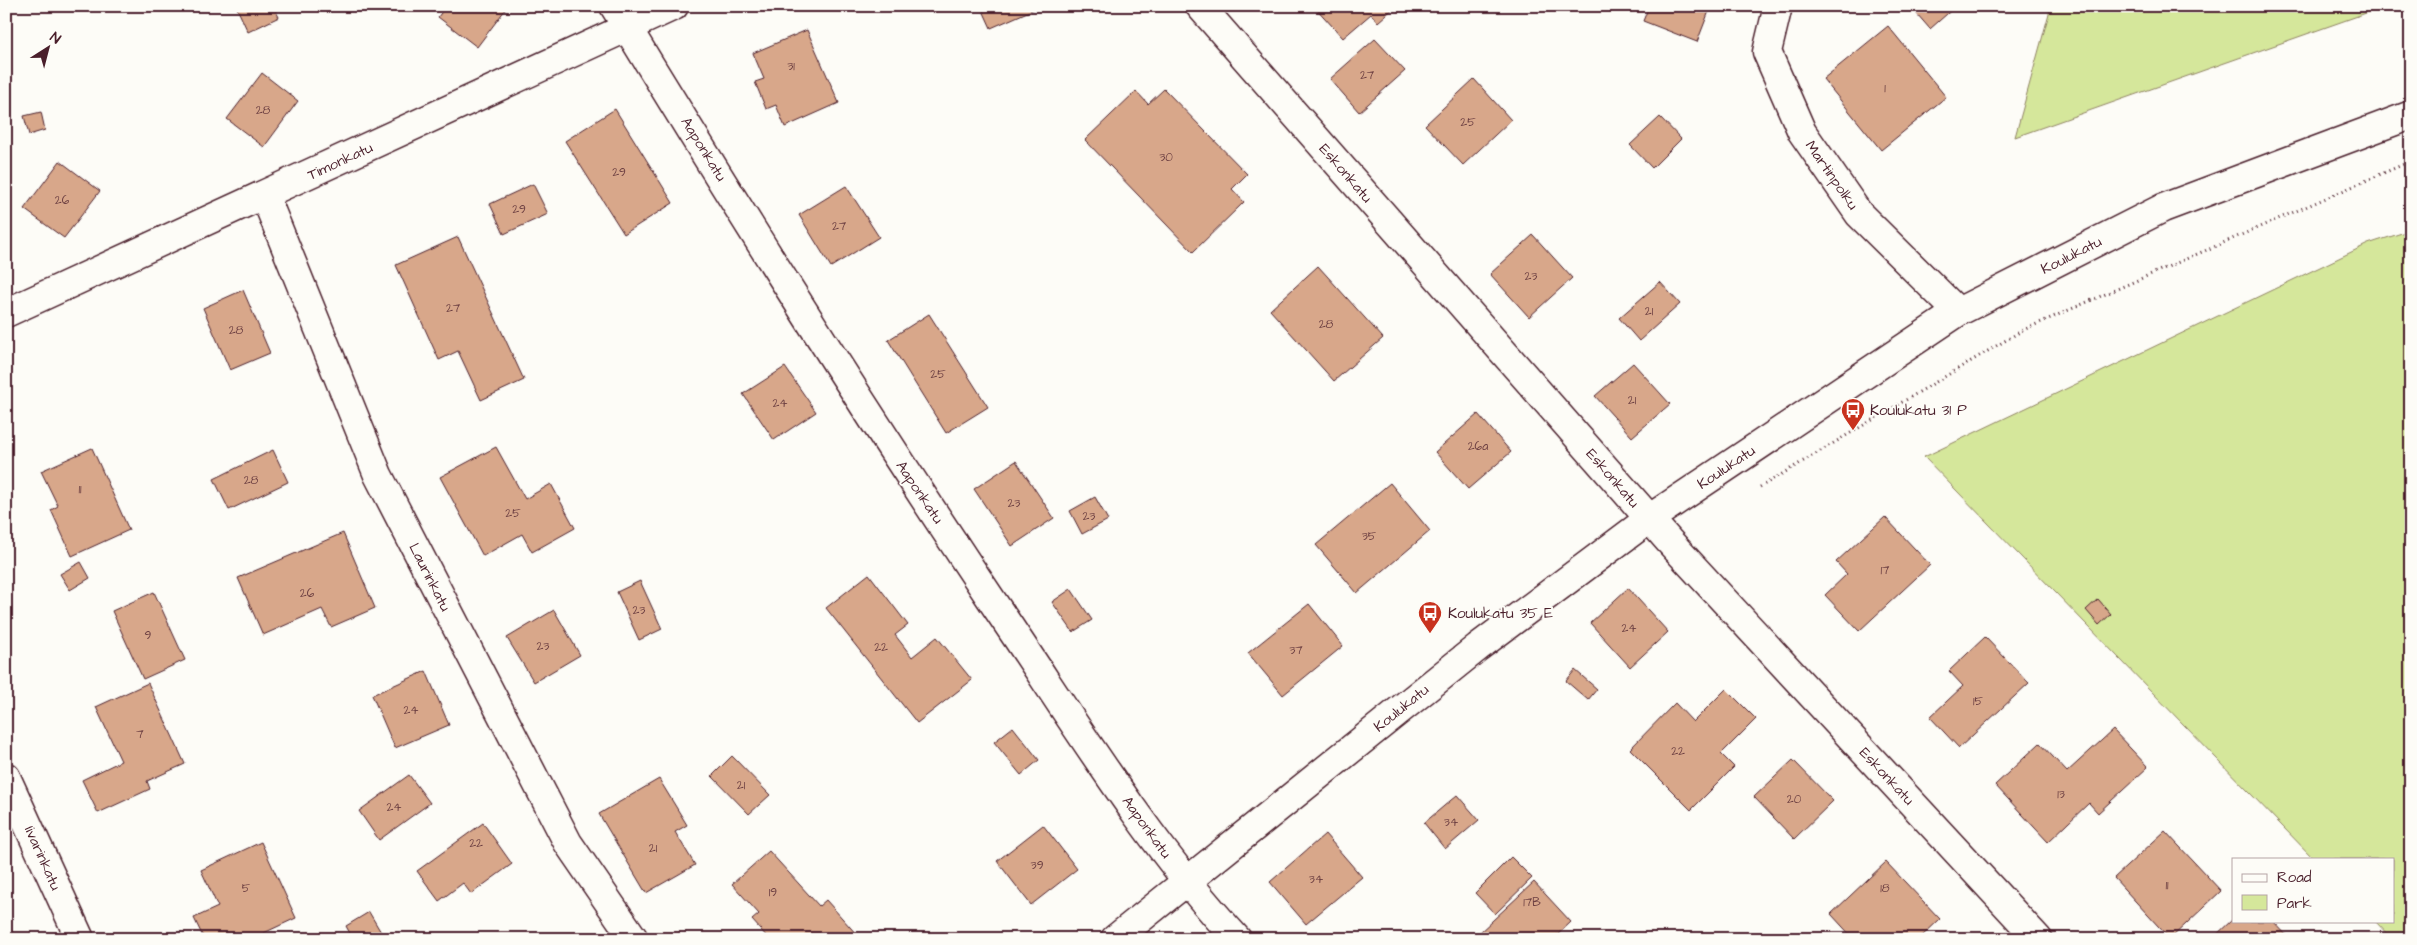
<svg xmlns="http://www.w3.org/2000/svg" width="2417" height="945" font-family="'Architects Daughter',sans-serif">
	<rect width="100%" height="100%" fill="#fdfcf7"/>
	<filter id="ink" filterUnits="userSpaceOnUse"><feTurbulence type="fractalNoise" baseFrequency=".02" numOctaves="2"/><feDisplacementMap in="SourceGraphic" scale="10" xChannelSelector="R" yChannelSelector="G"/><feConvolveMatrix kernelMatrix="1 2 1 2 8 2 1 2 1" color-interpolation-filters="sRGB"/></filter>
	<g filter="url(#ink)">
		<!-- green -->
		<path fill="#d5e79b" stroke="#908363" d="M 2051,6 L 2386,6 L 2015,137 Z
			M 2411,230 L 2411,939 L 2392,939 L 2375,921 L 2393,921 L 2393,859 L 2314,859 L 1924,457 L 2368,244 Z"/>
		<!-- building -->
		<path fill="#d8a78a" stroke="#4a1f2b" d="M 236,6 L 273,6 L 279,17 L 248,32 Z
			M 446,6 L 508,6 L 477,47 L 438,17 Z
			M 981,6 L 1041,6 L 991,28 Z
			M 1314,6 L 1396,6 L 1378,22 L 1371,14 L 1343,38 Z
			M 1649,6 L 1711,6 L 1697,42 L 1643,21 Z
			M 1910,6 L 1956,6 L 1930,29 Z
			M 1888,26 L 1946,97 L 1881,150 L 1823,79 Z
			M 807,30 L 839,103 L 785,127 L 776,105 L 766,109 L 755,82 L 764,79 L 753,53 Z
			M 1375,39 L 1405,71 L 1359,112 L 1330,79 Z
			M 262,73 L 298,101 L 264,147 L 227,119 Z
			M 1474,79 L 1511,120 L 1463,165 L 1425,125 Z
			M 1164,89 L 1247,174 L 1232,189 L 1244,202 L 1193,252 L 1085,140 L 1136,91 L 1148,104 Z
			M 615,109 L 673,203 L 624,234 L 565,141 Z
			M 41,112 L 45,130 L 29,135 L 24,116 Z
			M 1660,117 L 1681,139 L 1652,168 L 1630,145 Z
			M 60,161 L 100,191 L 64,238 L 24,209 Z
			M 533,184 L 548,214 L 504,234 L 490,204 Z
			M 846,186 L 879,237 L 831,267 L 799,215 Z
			M 1533,235 L 1572,278 L 1529,317 L 1490,274 Z
			M 458,237 L 524,380 L 481,400 L 458,351 L 439,360 L 396,265 Z
			M 1318,266 L 1383,338 L 1334,381 L 1270,310 Z
			M 1660,282 L 1680,304 L 1639,341 L 1619,318 Z
			M 243,290 L 270,353 L 230,370 L 203,308 Z
			M 929,314 L 988,407 L 946,433 L 888,340 Z
			M 1633,363 L 1670,404 L 1632,437 L 1595,396 Z
			M 785,367 L 816,412 L 774,440 L 743,394 Z
			M 1478,414 L 1511,452 L 1468,489 L 1435,452 Z
			M 496,447 L 525,499 L 551,484 L 575,528 L 532,552 L 522,534 L 483,556 L 440,477 Z
			M 92,448 L 129,530 L 72,556 L 51,510 L 58,506 L 41,471 Z
			M 273,450 L 288,482 L 229,510 L 214,479 Z
			M 1016,461 L 1054,518 L 1012,546 L 974,489 Z
			M 1390,483 L 1430,531 L 1357,593 L 1316,545 Z
			M 1095,497 L 1108,520 L 1082,534 L 1070,511 Z
			M 1885,517 L 1930,565 L 1859,631 L 1825,595 L 1847,574 L 1836,562 Z
			M 343,533 L 375,608 L 331,627 L 322,609 L 263,635 L 238,578 Z
			M 81,562 L 90,578 L 70,590 L 60,574 Z
			M 869,574 L 908,625 L 895,635 L 912,657 L 937,637 L 972,680 L 917,723 L 826,608 Z
			M 640,581 L 662,629 L 639,640 L 617,592 Z
			M 1628,588 L 1668,632 L 1630,667 L 1590,623 Z
			M 1071,589 L 1092,620 L 1073,632 L 1052,602 Z
			M 154,592 L 185,660 L 143,679 L 112,611 Z
			M 2098,599 L 2111,614 L 2099,625 L 2086,610 Z
			M 1309,604 L 1343,646 L 1283,695 L 1248,653 Z
			M 554,610 L 580,655 L 534,682 L 507,638 Z
			M 1985,637 L 2029,683 L 1959,748 L 1930,717 L 1963,686 L 1949,671 Z
			M 1575,670 L 1597,689 L 1588,700 L 1566,681 Z
			M 426,671 L 449,725 L 395,748 L 372,695 Z
			M 148,683 L 185,764 L 147,781 L 150,789 L 98,813 L 82,780 L 121,761 L 96,707 Z
			M 1726,689 L 1756,719 L 1721,754 L 1734,767 L 1691,810 L 1630,749 L 1675,703 L 1693,722 Z
			M 1013,727 L 1039,760 L 1021,775 L 994,742 Z
			M 2113,730 L 2148,767 L 2098,813 L 2089,803 L 2048,842 L 1995,785 L 2040,743 L 2067,772 Z
			M 732,756 L 770,795 L 749,814 L 712,776 Z
			M 1793,760 L 1833,801 L 1794,839 L 1754,797 Z
			M 409,775 L 430,803 L 379,840 L 359,811 Z
			M 659,779 L 687,825 L 675,832 L 695,865 L 646,893 L 599,814 Z
			M 1457,795 L 1479,820 L 1445,849 L 1424,823 Z
			M 483,823 L 512,864 L 471,894 L 463,883 L 439,901 L 417,871 Z
			M 1043,825 L 1077,869 L 1031,905 L 997,861 Z
			M 2165,831 L 2221,891 L 2170,939 L 2114,878 Z
			M 1325,834 L 1362,877 L 1306,924 L 1270,882 Z
			M 261,842 L 296,918 L 251,939 L 204,939 L 194,918 L 218,907 L 201,870 Z
			M 769,851 L 819,906 L 826,900 L 858,936 L 856,939 L 769,939 L 752,920 L 759,914 L 732,884 Z
			M 1511,857 L 1532,878 L 1495,914 L 1475,893 Z
			M 1886,862 L 1940,919 L 1919,939 L 1854,939 L 1831,914 Z
			M 1534,882 L 1571,922 L 1553,939 L 1484,939 L 1479,933 Z
			M 369,912 L 385,939 L 353,939 L 346,926 Z
			M 6,919 L 15,939 L 6,939 Z
			M 2233,919 L 2233,921 L 2273,921 L 2290,939 L 2212,939 Z"/>
		<g fill="none" stroke-linecap="round" stroke-linejoin="round">
			<!-- minor casing -->
			<g stroke="#4a1f2b" stroke-width="31">
				<path id="minor" d="M 614,6 C 740,213 870,419 1005,620 C 1078,728 1148,843 1237,939
					M 1200,6 L 1669,541 L 2038,939
					M 1778,6 L 1767,52 L 1802,132 L 1859,214 L 1958,312
					M 265,196 L 378,475 L 568,843 L 634,939
					M 6,313 L 674,6
					M 6,777 L 80,939
					M 1115,939 L 1478,647 L 1649,519 L 1958,312 L 2163,208 L 2411,115"/>
			</g>
			<!-- path -->
			<path stroke="#4a1f2b" stroke-width="3" stroke-dasharray="1 4" stroke-linecap="butt" d="M 1760,487 L 2023,330 L 2411,161"/>
			<!-- minor -->
			<use href="#minor" stroke="#fdfcf7" stroke-width="28"/>
		</g>
	</g>
	<!-- icons -->
	<defs>
		<g id="bus-pin" transform="scale(1.25)"><path d="M0 17L-7.5 6A9.5 9.5 0 1 1 7.5 6Z" fill="#c8321e" stroke="#fdfcf7"/><path d="M-5-6H5V4H4V6H2V4H-2V6H-4V4H-5ZM-3.5-4V0h7V-4ZM-3.5 1.2v1.5H-2V1.2ZM2 1.2v1.5H3.5V1.2Z" fill="#fff"/></g>
	</defs>
	<g fill-rule="evenodd">
		<use href="#bus-pin" x="1853" y="410"/>
		<use href="#bus-pin" x="1430" y="613"/>
	</g>
	<g text-anchor="middle" stroke-width="4" stroke-linejoin="round" paint-order="stroke">
		<!-- number labels -->
		<g font-size="12" fill="#6e4143">
			<text x="791" y="70">31</text>
			<text x="1367" y="79">27</text>
			<text x="1885" y="92">1</text>
			<text x="263" y="114">28</text>
			<text x="1468" y="126">25</text>
			<text x="1166" y="161">30</text>
			<text x="619" y="176">29</text>
			<text x="62" y="204">26</text>
			<text x="519" y="213">29</text>
			<text x="839" y="230">27</text>
			<text x="1531" y="280">23</text>
			<text x="453" y="312">27</text>
			<text x="1649" y="315">21</text>
			<text x="1326" y="328">28</text>
			<text x="236" y="334">28</text>
			<text x="938" y="378">25</text>
			<text x="1632" y="404">21</text>
			<text x="780" y="407">24</text>
			<text x="1478" y="450">26a</text>
			<text x="251" y="484">28</text>
			<text x="80" y="493">11</text>
			<text x="1014" y="507">23</text>
			<text x="513" y="517">25</text>
			<text x="1089" y="520">23</text>
			<text x="1369" y="540">35</text>
			<text x="1885" y="574">17</text>
			<text x="307" y="597">26</text>
			<text x="639" y="614">23</text>
			<text x="1629" y="632">24</text>
			<text x="148" y="639">9</text>
			<text x="543" y="650">23</text>
			<text x="881" y="651">22</text>
			<text x="1296" y="654">37</text>
			<text x="1978" y="705">15</text>
			<text x="411" y="714">24</text>
			<text x="140" y="738">7</text>
			<text x="1678" y="755">22</text>
			<text x="741" y="789">21</text>
			<text x="2061" y="798">13</text>
			<text x="1794" y="803">20</text>
			<text x="394" y="811">24</text>
			<text x="1451" y="826">34</text>
			<text x="476" y="847">22</text>
			<text x="653" y="852">21</text>
			<text x="1037" y="869">39</text>
			<text x="1316" y="883">34</text>
			<text x="2167" y="889">11</text>
			<text x="246" y="892">5</text>
			<text x="1885" y="892">18</text>
			<text x="773" y="896">19</text>
			<text x="1532" y="906">17B</text>
		</g>
		<!-- street labels -->
		<g font-size="15" fill="#4a1f2b" stroke="#fdfcf7">
			<text transform="translate(704 149) rotate(58)" y="5">Aaponkatu</text>
			<text transform="translate(340 161) rotate(-25)" y="5">Timonkatu</text>
			<text transform="translate(1346 173) rotate(49)" y="5">Eskonkatu</text>
			<text transform="translate(1832 175) rotate(55)" y="5">Martinpolku</text>
			<text transform="translate(2071 255) rotate(-27)" y="5">Koulukatu</text>
			<text transform="translate(1726 467) rotate(-34)" y="5">Koulukatu</text>
			<text transform="translate(1613 478) rotate(49)" y="5">Eskonkatu</text>
			<text transform="translate(920 492) rotate(56)" y="5">Aaponkatu</text>
			<text transform="translate(430 577) rotate(63)" y="5">Laurinkatu</text>
			<text transform="translate(1401 708) rotate(-39)" y="5">Koulukatu</text>
			<text transform="translate(1887 776) rotate(47)" y="5">Eskonkatu</text>
			<text transform="translate(1147 827) rotate(54)" y="5">Aaponkatu</text>
			<text transform="translate(43 858) rotate(66)" y="5">Iivarinkatu</text>
		</g>
		<!-- poi labels -->
		<g font-size="15" fill="#4a1f2b" stroke="#fdfcf7" text-anchor="start">
			<text x="1870" y="415">Koulukatu 31 P</text>
			<text x="1448" y="618">Koulukatu 35 E</text>
		</g>
	</g>
	<!-- margin -->
	<rect width="2417" height="945" fill="none" stroke="#fdfcf7" stroke-width="25"/>
	<rect x="12" y="12" width="2392" height="920" fill="none" stroke="#4a1f2b" stroke-width="2" filter="url(#ink)"/>
	<!-- legend -->
	<rect x="2232" y="858" width="162" height="65" fill="#fdfcf7" stroke="#b5a4a5"/>
	<rect x="2242" y="874" width="25" height="8" fill="#fdfcf7" stroke="#b5a4a5"/>
	<text x="2277" y="882" font-size="15" fill="#4a1f2b">Road</text>
	<rect x="2242" y="895" width="25" height="15" fill="#d5e79b" stroke="#b5a4a5"/>
	<text x="2277" y="908" font-size="15" fill="#4a1f2b">Park</text>
	<!-- north arrow -->
	<g transform="translate(48 48) rotate(36)" stroke="#fdfcf7" stroke-width="4" paint-order="stroke">
	<path d="M0-4L9 19L0 12L-9 19Z" fill="#4a1f2b"/>
	<text y="-8" font-size="14" font-weight="bold" text-anchor="middle" fill="#4a1f2b">N</text>
	</g>
</svg>
